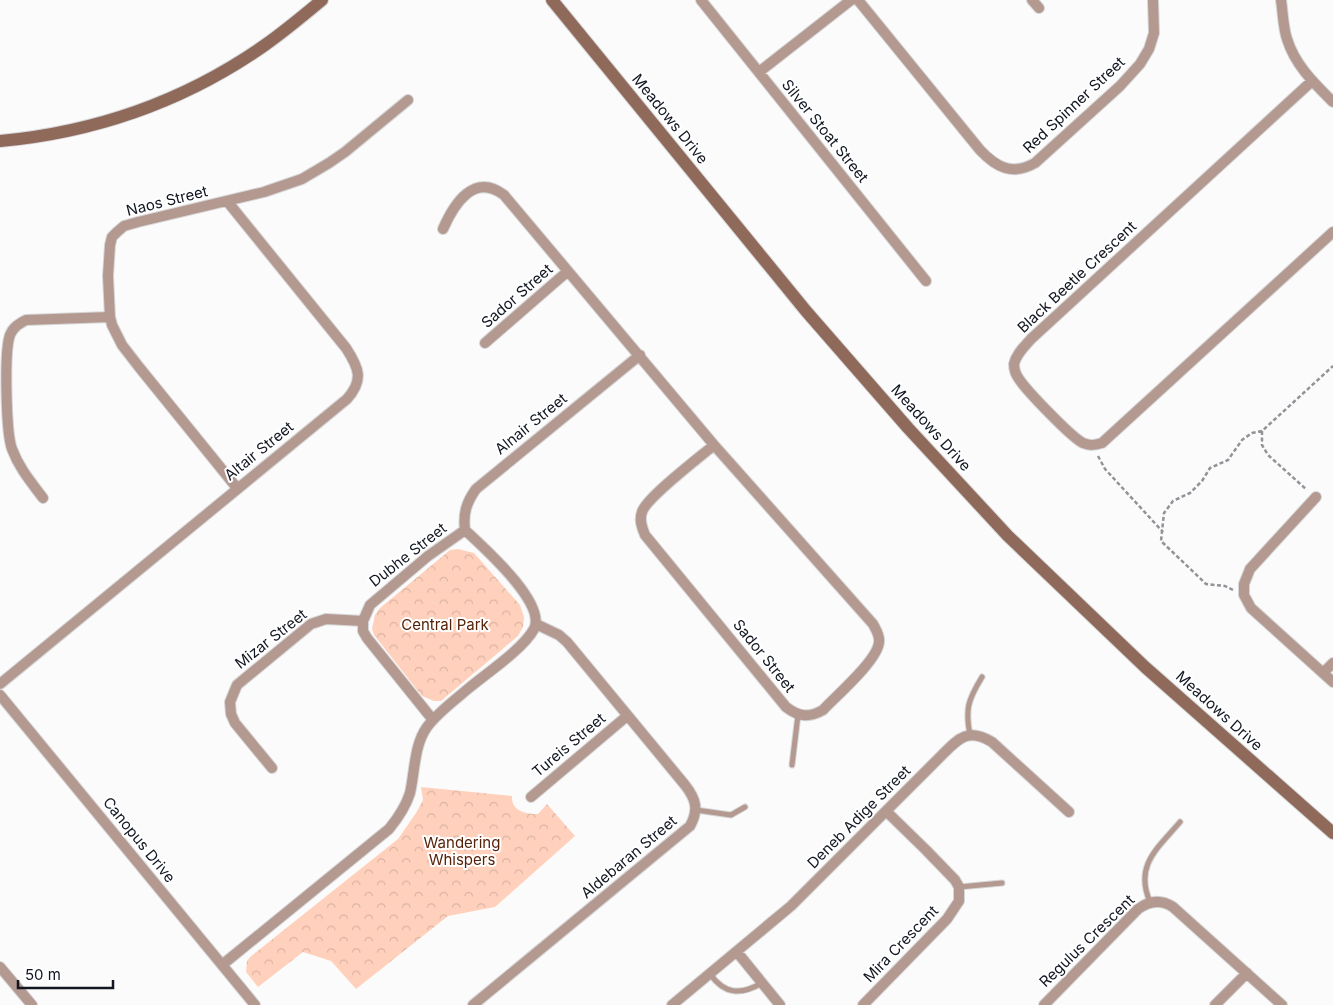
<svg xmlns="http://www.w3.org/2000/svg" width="1333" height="1005" font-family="Inter,sans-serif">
	<defs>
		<pattern id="forest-crowns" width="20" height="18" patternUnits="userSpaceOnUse" patternTransform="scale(1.25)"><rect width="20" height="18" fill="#ffd1bd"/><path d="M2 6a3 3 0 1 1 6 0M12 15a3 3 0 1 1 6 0" fill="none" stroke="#dab3a2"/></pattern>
	</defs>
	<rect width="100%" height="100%" fill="#fbfbfb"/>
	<!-- forest -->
	<path fill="url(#forest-crowns)" d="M 458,549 L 474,553 L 520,605 L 524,617 L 523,627 L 518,636 L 441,701 L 434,701 L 422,696 L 374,635 L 372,629 L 375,615 L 380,608 L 450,550 Z
		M 421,787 L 512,796 C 511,811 526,814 538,814 L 547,804 L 575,836 L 495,907 L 448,916 L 356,989 L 331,961 L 303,952 L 258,987 L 246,972 L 247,961 L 250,957 L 398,839 L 416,813 L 423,800 Z"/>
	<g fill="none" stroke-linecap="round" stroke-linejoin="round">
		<!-- lane casing -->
		<g stroke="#d6d6d8" stroke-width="7">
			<path id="lane" d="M 970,735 C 965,709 968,700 982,677
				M 792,765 L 798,715
				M 696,810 L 731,815 L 745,807
				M 959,887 L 1002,883
				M 1150,902 C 1134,865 1158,848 1180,822
				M 710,974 C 725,995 741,995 762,983"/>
		</g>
		<!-- street casing -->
		<g stroke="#d6d6d8" stroke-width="12">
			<path id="street" d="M 701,0 L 926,281
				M 858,0 L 980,150 C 996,167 1012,176 1035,163 L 1120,86 L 1140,64 L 1149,49 L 1154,33 L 1153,0
				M 1032,0 L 1039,8
				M 1281,0 C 1283,13 1283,27 1287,39 C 1295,65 1314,83 1333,102
				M 759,72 L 851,0
				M 1312,81 L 1031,339 C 1025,346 1016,354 1014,364 C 1014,370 1016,375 1019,379 C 1027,391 1071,437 1083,443 C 1090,446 1095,445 1102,443 L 1333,232
				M 443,229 C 454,204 474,172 504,195 L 714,445 L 873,624 C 876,630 880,635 879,642 C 878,660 836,696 823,710 C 809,718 799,717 786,707 L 645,535 C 642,528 639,520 642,512 C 646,498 700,457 714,445
				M 485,343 L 568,271
				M 237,488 L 139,367 L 122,345 L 112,325 L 110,317 L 108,276 L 110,245 L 112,237 L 117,232 L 124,226 L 138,222 L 264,192 L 302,179 L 329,163 L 345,152 L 408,100
				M 1316,497 L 1250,569 L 1244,584 L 1244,595 L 1251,608 L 1333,682
				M 43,498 C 31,482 19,468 12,449 C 6,433 4,351 10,335 C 13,327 19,324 26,320 L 110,317
				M 465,530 C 463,514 466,503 476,489 L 640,355
				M 1323,673 L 1333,663
				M 0,684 L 347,399 C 364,380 359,368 346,348 L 227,201
				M 0,695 L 255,1005
				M 433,720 L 367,638 L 363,631 L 363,621 L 370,605 L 428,556 L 465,530
				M 272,768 L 235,723 L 231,714 L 230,702 L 237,685 L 311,624 L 326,619 L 363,621
				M 531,797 L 627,716
				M 737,952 L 780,1005
				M 222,965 L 389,829 C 398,818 406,806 410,793 C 415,771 414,745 427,727 C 438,712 455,700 469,688 C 487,673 523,649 534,629 C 547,603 483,547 465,530
				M 0,967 L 32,1005
				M 473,1005 L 690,826 C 699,810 696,799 685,785 L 567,642 L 559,635 L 536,624
				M 672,1005 L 791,906 L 942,755 C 958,739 968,727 992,742 L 1069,812
				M 863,1005 L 947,919 L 959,901 L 959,887 L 955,880 L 926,850 L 886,811
				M 1044,1005 L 1138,909 C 1149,901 1161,899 1173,907 L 1282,1005
				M 1215,1005 L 1247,973"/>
		</g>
		<!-- secondary casing -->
		<g stroke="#d6d6d8" stroke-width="14">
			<path id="secondary" d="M 552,0 L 806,311 L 908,428 L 1008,536 L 1145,667 L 1333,833
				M 0,141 C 97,132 185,101 265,45 C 285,31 304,15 322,0"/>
		</g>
		<!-- path -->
		<path stroke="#919398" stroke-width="2.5" stroke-dasharray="4 2.5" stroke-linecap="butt" d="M 1262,431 L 1262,445 L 1268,455 L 1307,490
			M 1098,456 L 1105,469 L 1163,532
			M 1233,590 L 1225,586 L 1206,584 L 1161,541 L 1164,513 L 1173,501 L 1190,493 L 1202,481 L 1210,468 L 1228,460 L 1242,440 L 1252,433 L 1262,431 L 1333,366"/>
		<!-- lane -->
		<use href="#lane" stroke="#b3998f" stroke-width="5"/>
		<!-- street -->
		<use href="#street" stroke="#b3998f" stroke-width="10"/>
		<!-- secondary -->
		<use href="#secondary" stroke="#8f6a5b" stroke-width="12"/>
	</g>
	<g text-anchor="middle" stroke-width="4" stroke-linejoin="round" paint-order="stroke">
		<!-- street labels -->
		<g font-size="15" fill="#111621" stroke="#fff">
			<text transform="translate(1074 105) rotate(-43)" y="5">Red Spinner Street</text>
			<text transform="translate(670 119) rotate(51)" y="5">Meadows Drive</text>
			<text transform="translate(825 131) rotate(51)" y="5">Silver Stoat Street</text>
			<text transform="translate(167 201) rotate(-14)" y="5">Naos Street</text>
			<text transform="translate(1077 277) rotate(-43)" y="5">Black Beetle Crescent</text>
			<text transform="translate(517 296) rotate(-41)" y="5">Sador Street</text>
			<text transform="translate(531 424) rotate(-39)" y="5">Alnair Street</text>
			<text transform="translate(931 428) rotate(48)" y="5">Meadows Drive</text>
			<text transform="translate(259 451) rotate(-39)" y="5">Altair Street</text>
			<text transform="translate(408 555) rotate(-38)" y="5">Dubhe Street</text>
			<text transform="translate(271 639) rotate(-38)" y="5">Mizar Street</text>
			<text transform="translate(764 656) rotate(51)" y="5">Sador Street</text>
			<text transform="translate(1219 711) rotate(42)" y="5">Meadows Drive</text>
			<text transform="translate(569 745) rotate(-40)" y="5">Tureis Street</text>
			<text transform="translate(859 817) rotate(-45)" y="5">Deneb Adige Street</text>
			<text transform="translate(139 840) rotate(51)" y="5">Canopus Drive</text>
			<text transform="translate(629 857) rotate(-40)" y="5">Aldebaran Street</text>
			<text transform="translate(1087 941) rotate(-44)" y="5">Regulus Crescent</text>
			<text transform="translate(901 944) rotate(-46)" y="5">Mira Crescent</text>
		</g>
		<!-- park labels -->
		<g font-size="15" fill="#562207" stroke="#fff">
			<text x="445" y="630">Central Park</text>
			<text x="462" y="848">Wandering<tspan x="462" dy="17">Whispers</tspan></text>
		</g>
	</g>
	<!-- scale -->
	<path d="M18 980v8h95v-8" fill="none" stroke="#111621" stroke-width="2.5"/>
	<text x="25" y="980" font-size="15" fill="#111621" stroke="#ffffff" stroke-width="4" paint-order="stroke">50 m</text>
</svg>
